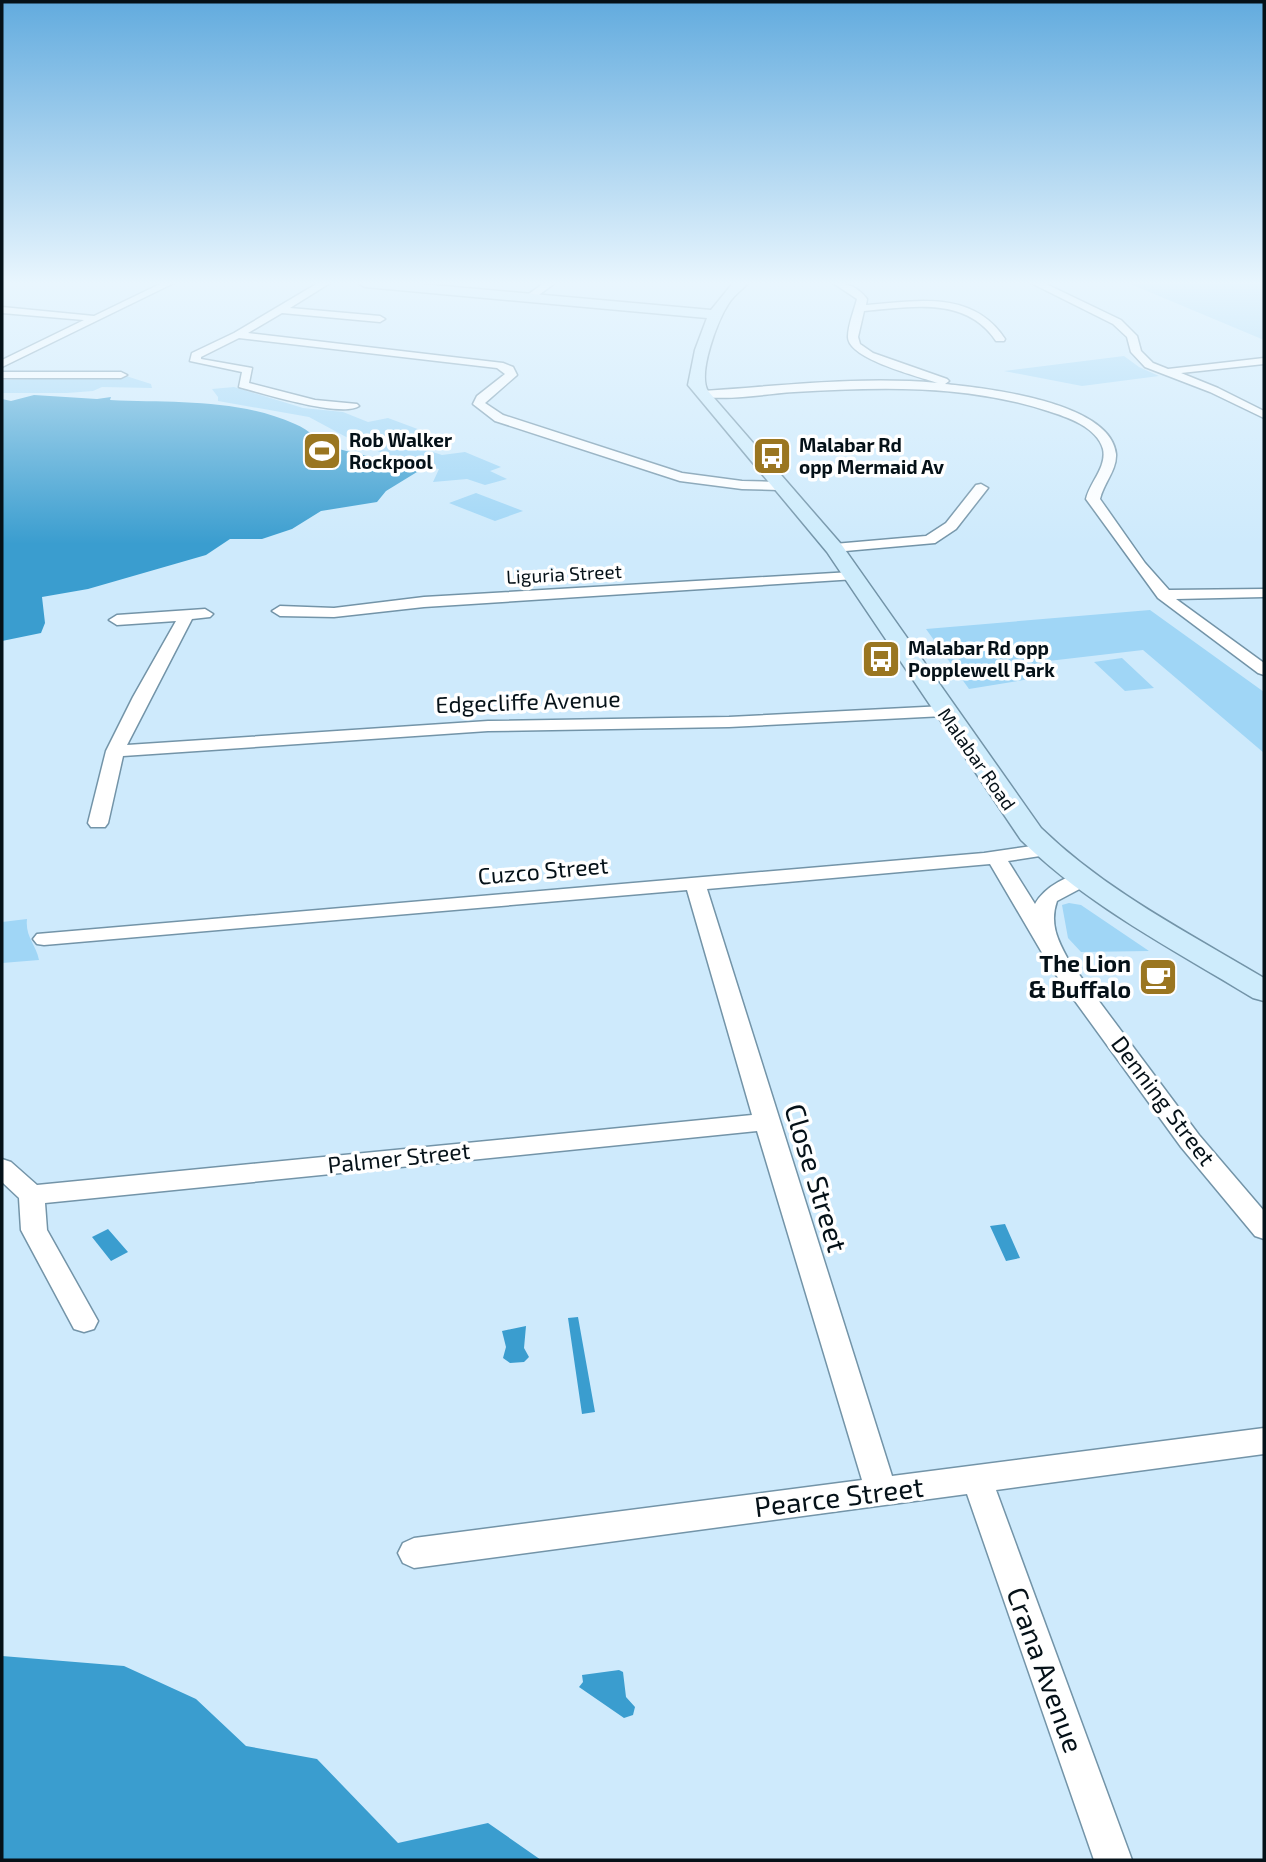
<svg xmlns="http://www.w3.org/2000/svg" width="1266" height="1862" font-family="'Exo 2',sans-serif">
	<rect width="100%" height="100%" fill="#ceeafc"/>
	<!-- green -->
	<path fill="#a0d6f6" d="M 1128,283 L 1264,283 L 1264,340 Z
		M 1124,356 L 1139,367 L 1159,376 L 1082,386 L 1004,371 Z
		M 126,376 L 151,384 L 152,388 L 102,387 L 93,391 L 67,393 L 2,393 L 2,380 Z
		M 234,387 L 303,408 L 343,412 L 368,422 L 388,418 L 423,431 L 420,448 L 442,455 L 465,452 L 501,467 L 490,471 L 507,479 L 485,485 L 467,479 L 433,482 L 439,469 L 418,466 L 361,445 L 309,417 L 218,401 L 218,397 L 212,389 Z
		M 476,493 L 523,511 L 495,521 L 449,503 Z
		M 1150,610 L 1264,692 L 1264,753 L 1143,650 L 1040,662 L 1048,676 L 969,689 L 926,629 Z
		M 1122,658 L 1154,688 L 1125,691 L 1094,662 Z
		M 1069,903 L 1081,905 L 1149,951 L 1081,952 L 1068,938 L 1062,905 Z
		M 27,919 C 25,937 36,944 39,960 L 2,963 L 2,922 Z"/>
	<!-- water -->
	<path fill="#3a9dcf" d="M 34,395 L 97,399 L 111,397 L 110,400 C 172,403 236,398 295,424 C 310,430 320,443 336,448 C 360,456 397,459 417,472 L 386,491 L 377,502 L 321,511 L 292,529 L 262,539 L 230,539 L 206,555 L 88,589 L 42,597 L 45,623 L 41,633 L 2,641 L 2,399 L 11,401 Z
		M 1005,1224 L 1020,1258 L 1006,1261 L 990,1226 Z
		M 108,1229 L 128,1252 L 111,1261 L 92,1237 Z
		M 578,1317 L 595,1412 L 582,1414 L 568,1318 Z
		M 526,1326 L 524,1348 L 529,1357 L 524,1362 L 510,1363 L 503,1358 L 506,1347 L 502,1331 Z
		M 2,1656 L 124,1666 L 196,1699 L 246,1746 L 317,1759 L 398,1843 L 488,1823 L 541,1860 L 2,1860 Z
		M 619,1670 L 623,1672 L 626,1697 L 635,1707 L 633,1715 L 624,1718 L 579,1687 L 583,1682 L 582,1675 Z"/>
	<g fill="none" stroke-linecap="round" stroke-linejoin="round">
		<!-- street casing -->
		<g stroke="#7394a8" stroke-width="3">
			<path id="street" d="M 162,283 L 174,283 L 2,367 L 2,360 L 84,320 L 2,313 L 2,307 L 94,316 Z
				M 318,283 L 330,283 L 290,308 L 380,316 L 385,319 L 380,322 L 282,313 L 248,333 L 503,363 L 513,367 L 517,375 L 485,403 L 503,415 L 682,473 L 742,481 L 779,482 L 786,486 L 779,490 L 742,489 L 680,481 L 495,421 L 473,404 L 477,396 L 505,374 L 497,368 L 239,338 L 201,357 L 201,359 L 252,368 L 249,383 L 315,400 L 357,404 L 359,406 C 342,418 261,393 239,387 L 242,372 L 190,361 L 192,353 L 234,333 Z
				M 544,283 L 555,283 L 532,300 L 526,300 L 526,296 Z
				M 833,283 C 848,283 858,287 867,299 L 866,305 C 917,301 973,290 1005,339 L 1004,341 L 996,341 C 966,296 912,307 864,311 L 858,337 L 860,344 L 873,353 L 947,379 L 949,381 L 945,384 C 985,388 1111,402 1116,454 C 1117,470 1103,484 1100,499 L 1145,563 L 1169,590 L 1264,589 L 1264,597 L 1176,599 L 1264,663 L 1264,675 L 1258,673 L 1158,598 L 1086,499 C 1090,482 1107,467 1103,449 C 1097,427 1067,417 1048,411 C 965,384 880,387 794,392 C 765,394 726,401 698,396 L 696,394 L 702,391 C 780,386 860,376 938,383 C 920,377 848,359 848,337 C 848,325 854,311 857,299 Z
				M 1031,283 L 1044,283 L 1121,320 L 1137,336 L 1141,351 L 1153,363 L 1168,369 L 1264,358 L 1264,364 L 1181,373 L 1218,388 L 1264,411 L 1264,418 L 1210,392 L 1145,367 L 1131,352 L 1127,337 L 1113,324 Z
				M 2,372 L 121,372 L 127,375 L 121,378 L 2,378 Z
				M 981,484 L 988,488 L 956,529 L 935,543 L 834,552 L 827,548 L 834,544 L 926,536 L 946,523 L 976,485 Z
				M 851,572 L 858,576 L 856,579 L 424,607 L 334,617 L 280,616 L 272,611 L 280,606 L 334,608 L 424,597 Z
				M 205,609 L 213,614 L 210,617 L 192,619 L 127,745 L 488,721 L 729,717 L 944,706 L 953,711 L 944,716 L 729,727 L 488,731 L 123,756 L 108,823 L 105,827 L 91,827 L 88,823 L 106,751 L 133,697 L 176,621 L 117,625 L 109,620 L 117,615 Z
				M 1046,844 L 1053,846 L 1056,850 L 1053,854 L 1008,861 L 1035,904 C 1044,888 1070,871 1089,876 L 1092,880 L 1089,884 L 1057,901 C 1049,924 1058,941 1069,961 L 1199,1135 L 1264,1211 L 1264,1239 L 1255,1236 L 1181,1147 L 1051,968 L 990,864 L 707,889 L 892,1476 L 1264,1428 L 1264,1454 L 996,1490 L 1132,1860 L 1094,1860 L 967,1494 L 414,1568 L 403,1563 L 398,1553 L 403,1543 L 414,1538 L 862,1480 L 757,1131 L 45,1203 L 47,1230 L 98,1321 L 94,1329 L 84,1332 L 74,1329 L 21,1230 L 19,1198 L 2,1182 L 2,1159 L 11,1162 L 37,1185 L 752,1115 L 687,890 L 44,945 L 37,944 L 33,939 L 37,934 L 984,853 Z"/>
		</g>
		<!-- secondary casing -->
		<g stroke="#7394a8" stroke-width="3">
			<path id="secondary" d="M 358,283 L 410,283 L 711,310 L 733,283 L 748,283 C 742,290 734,295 729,303 C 718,319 697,374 708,391 L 841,544 L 1041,828 C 1106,891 1187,932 1264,978 L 1264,1001 L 1253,998 C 1173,949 1088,906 1021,840 L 827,552 L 688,385 L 695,350 L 707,318 L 365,287 Z"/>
		</g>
		<!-- street -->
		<use href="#street" fill="#fff" fill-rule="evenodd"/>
		<!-- secondary -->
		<use href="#secondary" fill="#ceecfc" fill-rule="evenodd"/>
	</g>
	<!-- sky -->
	<linearGradient id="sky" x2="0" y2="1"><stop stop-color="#62abde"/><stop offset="0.52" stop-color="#e9f6fe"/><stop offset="1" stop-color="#e9f6fe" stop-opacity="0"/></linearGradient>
	<rect width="1266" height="544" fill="url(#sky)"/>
	<!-- icons -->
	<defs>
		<g id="stadium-square" transform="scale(2.0125)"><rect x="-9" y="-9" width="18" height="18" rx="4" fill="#9a7621" stroke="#fff"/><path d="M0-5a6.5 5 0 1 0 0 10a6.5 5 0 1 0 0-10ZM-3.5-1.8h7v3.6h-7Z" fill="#fff"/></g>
		<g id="bus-square" transform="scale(2.0125)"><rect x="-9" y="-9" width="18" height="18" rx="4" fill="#9a7621" stroke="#fff"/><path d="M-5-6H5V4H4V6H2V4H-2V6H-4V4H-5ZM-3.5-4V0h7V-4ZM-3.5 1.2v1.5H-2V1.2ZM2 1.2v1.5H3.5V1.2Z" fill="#fff"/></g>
		<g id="cafe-square" transform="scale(2.0125)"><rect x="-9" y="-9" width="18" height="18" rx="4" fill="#9a7621" stroke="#fff"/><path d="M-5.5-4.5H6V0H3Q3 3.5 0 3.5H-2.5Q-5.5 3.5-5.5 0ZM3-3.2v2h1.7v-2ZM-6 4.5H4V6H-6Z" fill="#fff"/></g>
	</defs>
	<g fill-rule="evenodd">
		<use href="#stadium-square" x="322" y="451"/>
		<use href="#bus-square" x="772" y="456"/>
		<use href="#bus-square" x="881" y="659"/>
		<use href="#cafe-square" x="1158" y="977"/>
	</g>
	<g text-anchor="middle" stroke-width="7" stroke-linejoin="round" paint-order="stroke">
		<!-- far-poi labels -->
		<g font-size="19" font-weight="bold" fill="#051118" stroke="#fff" text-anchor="start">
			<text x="349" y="447">Rob Walker<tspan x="349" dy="22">Rockpool</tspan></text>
			<text x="799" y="452">Malabar Rd<tspan x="799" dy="22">opp Mermaid Av</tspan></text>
			<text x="908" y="655">Malabar Rd opp<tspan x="908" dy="22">Popplewell Park</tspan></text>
		</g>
		<!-- far-street labels -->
		<g font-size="19" fill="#051118" stroke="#fff">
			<text transform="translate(564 574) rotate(-3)" y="7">Liguria Street</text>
			<text transform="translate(977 759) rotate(55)" y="7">Malabar Road</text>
		</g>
		<!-- street labels -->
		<g font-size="23" fill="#051118" stroke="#fff">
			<text transform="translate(528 702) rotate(-2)" y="8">Edgecliffe Avenue</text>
			<text transform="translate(543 871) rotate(-5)" y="8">Cuzco Street</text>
			<text transform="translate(1163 1101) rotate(53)" y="8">Denning Street</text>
			<text transform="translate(399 1158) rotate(-6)" y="8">Palmer Street</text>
		</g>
		<!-- poi labels -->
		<g font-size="23" font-weight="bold" fill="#051118" stroke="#fff" text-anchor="end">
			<text x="1131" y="972">The Lion<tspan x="1131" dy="26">&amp; Buffalo</tspan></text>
		</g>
		<!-- near-street labels -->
		<g font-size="28" fill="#051118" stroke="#fff">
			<text transform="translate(816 1178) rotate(73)" y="10">Close Street</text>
			<text transform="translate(839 1497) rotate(-7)" y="10">Pearce Street</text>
			<text transform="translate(1045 1670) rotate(70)" y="10">Crana Avenue</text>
		</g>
	</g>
	<!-- border -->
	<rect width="1266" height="1862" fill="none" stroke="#051118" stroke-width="7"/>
</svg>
